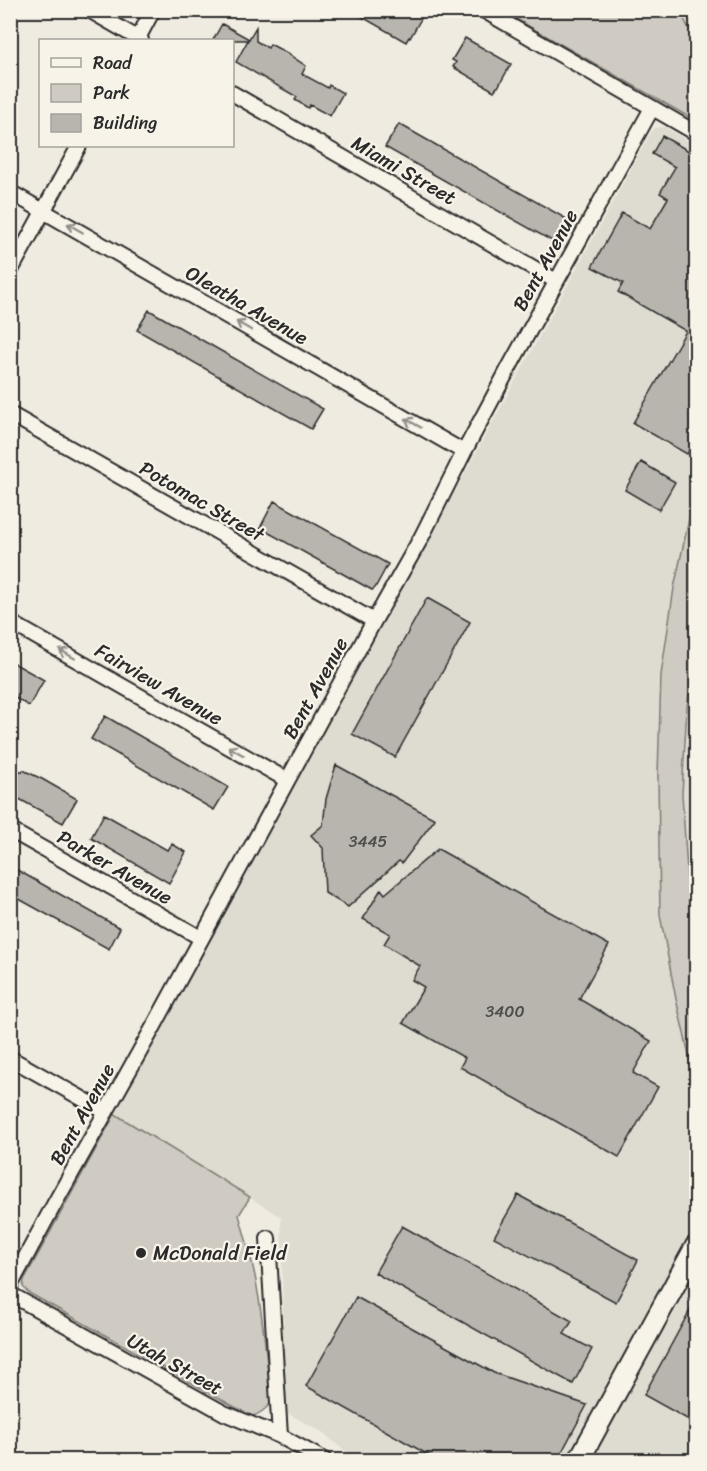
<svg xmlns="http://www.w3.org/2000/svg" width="707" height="1471" font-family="Sriracha,sans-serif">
	<rect width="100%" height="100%" fill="#efebe0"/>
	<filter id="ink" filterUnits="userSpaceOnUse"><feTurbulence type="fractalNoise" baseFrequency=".0167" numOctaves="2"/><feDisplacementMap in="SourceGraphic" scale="12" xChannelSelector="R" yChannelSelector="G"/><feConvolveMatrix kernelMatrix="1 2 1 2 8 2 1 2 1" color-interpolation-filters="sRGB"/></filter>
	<g filter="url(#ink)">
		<!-- built -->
		<path fill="#dedbd1" d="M 680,11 L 696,11 L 696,34 L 688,27 Z
			M 660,127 L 665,127 L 696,146 L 696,487 L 674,588 L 661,675 L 658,775 L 660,915 L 676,999 L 696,1085 L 696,1460 L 359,1460 L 341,1448 L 322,1432 L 287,1413 L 285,1410 L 281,1217 L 115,1114 L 651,132 L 655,128 Z
			M 696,649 L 696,949 L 689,901 L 682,794 L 687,707 Z"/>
		<!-- green -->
		<path fill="#cfcbc2" stroke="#7d7b76" stroke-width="1.5" d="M 502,11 L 680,11 L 688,27 L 696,34 L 696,121 Z
			M 696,487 L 696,649 L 687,707 L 682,794 L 689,901 L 696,949 L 696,1085 L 676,999 L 660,915 L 658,775 L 661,675 L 674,588 Z
			M 115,1114 L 250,1197 L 239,1215 C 246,1239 253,1262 257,1287 C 264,1325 267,1363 271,1402 C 268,1408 257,1416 251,1416 L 29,1293 L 23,1287 L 24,1280 Z"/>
		<!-- building -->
		<path fill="#b8b5ae" stroke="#2b2b2b" stroke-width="1.5" d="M 350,10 L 426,10 L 410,38 L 409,37 L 406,42 Z
			M 222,24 L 249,39 L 256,27 L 256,41 L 268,48 L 270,44 L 285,52 L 306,66 L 302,74 L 328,88 L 329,85 L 343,93 L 330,116 L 310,105 L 308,108 L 295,100 L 297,97 L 236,62 L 248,40 L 213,40 Z
			M 465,38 L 511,64 L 498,87 L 497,87 L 494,91 L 453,67 L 456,62 L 452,60 Z
			M 399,124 L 572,222 L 559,245 L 385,147 Z
			M 662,136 L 696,155 L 696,438 L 687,454 L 633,423 L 686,331 L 618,292 L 623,283 L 592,267 L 622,213 L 650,229 L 668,198 L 660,193 L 675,167 L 652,154 Z
			M 149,310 L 323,409 L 311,429 L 137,330 Z
			M 641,462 L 675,482 L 659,510 L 625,490 Z
			M 274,501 L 388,564 L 375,588 L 372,590 L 260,528 Z
			M 427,598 L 470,622 L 395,757 L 352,734 Z
			M 10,661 L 44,680 L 29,706 L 10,695 Z
			M 105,716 L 228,787 L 214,810 L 91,739 Z
			M 10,765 L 22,772 L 23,770 L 42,779 L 77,799 L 63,823 L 10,794 Z
			M 336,765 L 435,819 L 402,863 L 399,861 L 348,907 L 325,893 L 323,848 L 311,835 L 323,825 L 326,799 Z
			M 104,814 L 167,850 L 168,850 L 172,844 L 186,852 L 169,883 L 91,838 Z
			M 438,849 L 609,945 L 579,999 L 651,1041 L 633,1073 L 658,1087 L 619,1157 L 460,1067 L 465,1058 L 403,1023 L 424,987 L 412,980 L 420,966 L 384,944 L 390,934 L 363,919 L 381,889 L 385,894 Z
			M 10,866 L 120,928 L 109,949 L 10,894 Z
			M 518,1195 L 638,1260 L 616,1302 L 494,1237 Z
			M 402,1226 L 572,1321 L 564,1334 L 592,1349 L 573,1384 L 375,1273 Z
			M 356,1297 L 494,1373 L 587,1405 L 557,1461 L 439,1461 L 306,1386 Z
			M 696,1299 L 696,1424 L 644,1395 Z"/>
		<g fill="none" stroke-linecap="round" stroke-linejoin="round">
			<!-- street casing -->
			<g stroke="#2b2b2b" stroke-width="18">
				<path id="street" d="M 89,10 L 141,40
					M 483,10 L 696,133
					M 137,40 L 153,10
					M 232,93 L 556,281
					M 10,192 L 464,452
					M 10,272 L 79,146
					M 10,414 L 374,621
					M 10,622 L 287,780
					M 10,830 L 201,938
					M 10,1058 L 106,1112
					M 268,1238 L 280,1436
					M 10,1286 L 56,1201 L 154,1026 L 374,621 L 421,538 L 464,452 L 511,364 L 652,108
					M 10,1294 L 224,1413 L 280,1436 L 324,1460"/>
			</g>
			<!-- secondary casing -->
			<g stroke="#2b2b2b" stroke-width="24">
				<path id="secondary" d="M 579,1460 L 696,1246"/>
			</g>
			<!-- street -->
			<use href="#street" stroke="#f7f3e8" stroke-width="14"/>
			<!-- secondary -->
			<use href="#secondary" stroke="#f7f3e8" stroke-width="20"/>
			<!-- rail casing -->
			<g stroke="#2b2b2b" stroke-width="6">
				<path id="rail" d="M 696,749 C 693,790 694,832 696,874"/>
			</g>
			<!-- rail -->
			<use href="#rail" stroke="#f7f3e8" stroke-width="4" stroke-dasharray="11" stroke-linecap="butt"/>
		</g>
		<!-- one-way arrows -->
		<defs><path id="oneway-shaft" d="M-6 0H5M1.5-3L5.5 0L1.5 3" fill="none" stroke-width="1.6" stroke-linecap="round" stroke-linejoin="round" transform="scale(1.5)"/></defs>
		<g stroke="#918f8a">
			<use href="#oneway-shaft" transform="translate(75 228) rotate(-150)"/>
			<use href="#oneway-shaft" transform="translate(244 326) rotate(-150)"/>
			<use href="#oneway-shaft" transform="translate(413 423) rotate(-150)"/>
			<use href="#oneway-shaft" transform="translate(67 654) rotate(-150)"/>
			<use href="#oneway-shaft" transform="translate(236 751) rotate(-150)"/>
		</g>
	</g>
	<!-- markers -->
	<circle fill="#2b2b2b" stroke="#f7f3e8" stroke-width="2" cx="141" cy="1253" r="6"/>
	<g text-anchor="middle" stroke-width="4.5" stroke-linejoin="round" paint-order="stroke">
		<!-- number labels -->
		<g font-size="16" fill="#4e4e4c">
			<text x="368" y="847">3445</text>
			<text x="505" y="1017">3400</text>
		</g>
		<!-- street labels -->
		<g font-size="20" fill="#2b2b2b" stroke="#f7f3e8">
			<text transform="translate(404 170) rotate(30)" y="7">Miami Street</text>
			<text transform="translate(545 260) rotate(-61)" y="7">Bent Avenue</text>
			<text transform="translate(247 305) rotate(30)" y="7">Oleatha Avenue</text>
			<text transform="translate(202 501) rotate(30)" y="7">Potomac Street</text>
			<text transform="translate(159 684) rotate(30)" y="7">Fairview Avenue</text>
			<text transform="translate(315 688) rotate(-61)" y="7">Bent Avenue</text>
			<text transform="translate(115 867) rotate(30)" y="7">Parker Avenue</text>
			<text transform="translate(82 1114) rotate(-61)" y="7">Bent Avenue</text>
			<text transform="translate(175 1364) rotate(29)" y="7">Utah Street</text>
		</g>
		<!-- poi labels -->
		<g font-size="20" fill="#2b2b2b" stroke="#f7f3e8" text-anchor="start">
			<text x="153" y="1260">McDonald Field</text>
		</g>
	</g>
	<!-- margin -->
	<rect width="707" height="1471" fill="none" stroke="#f7f3e8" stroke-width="36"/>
	<rect x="18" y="18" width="671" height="1435" fill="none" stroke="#2b2b2b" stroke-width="2" filter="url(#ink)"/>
	<!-- legend -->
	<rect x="39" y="39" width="195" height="108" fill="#f7f3e8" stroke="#a5a39c" stroke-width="1.5"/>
	<rect x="51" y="58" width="30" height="9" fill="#f7f3e8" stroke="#a5a39c" stroke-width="1.5"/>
	<text x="93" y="69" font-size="18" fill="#2b2b2b">Road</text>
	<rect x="51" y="84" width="30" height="18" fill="#cfcbc2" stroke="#a5a39c" stroke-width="1.5"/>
	<text x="93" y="99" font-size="18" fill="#2b2b2b">Park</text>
	<rect x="51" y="114" width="30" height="18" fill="#b8b5ae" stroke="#a5a39c" stroke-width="1.5"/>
	<text x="93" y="129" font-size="18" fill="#2b2b2b">Building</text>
</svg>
